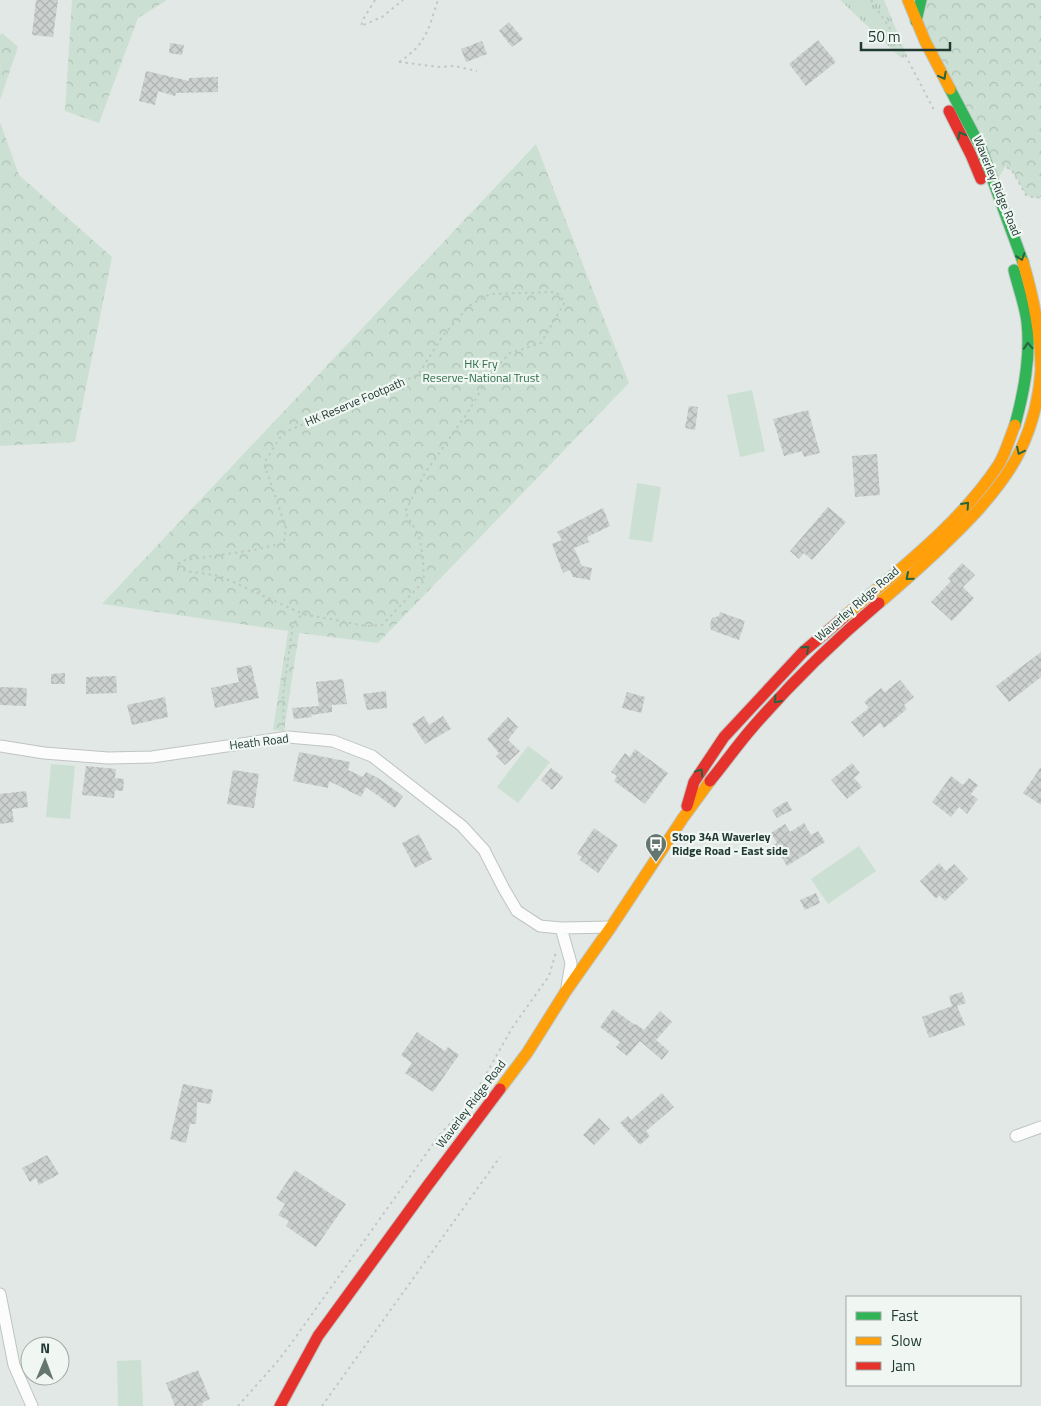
<svg xmlns="http://www.w3.org/2000/svg" width="1041" height="1406" font-family="'Titillium Web',sans-serif">
	<defs>
		<pattern id="grass-tufts" width="24" height="20" patternUnits="userSpaceOnUse" patternTransform="scale(1.25)"><rect width="24" height="20" fill="#cbe0d2"/><path d="M3 7l-1-3M5 7V3M7 7l1-3M15 17l-1-3M17 17v-4M19 17l1-3" fill="none" stroke="#aec1b5"/></pattern>
		<pattern id="forest-crowns" width="20" height="18" patternUnits="userSpaceOnUse" patternTransform="scale(1.25)"><rect width="20" height="18" fill="#cbe0d2"/><path d="M2 6a3 3 0 1 1 6 0M12 15a3 3 0 1 1 6 0" fill="none" stroke="#aec1b5"/></pattern>
		<pattern id="building-cross-hatch" width="8" height="8" patternUnits="userSpaceOnUse" patternTransform="scale(1.25)"><rect width="8" height="8" fill="#ccd1cf"/><path d="M0 0l8 8M0 8l8-8" fill="none" stroke="#afb4b2"/></pattern>
	</defs>
	<rect width="100%" height="100%" fill="#e2e8e5"/>
	<!-- grass -->
	<path fill="url(#grass-tufts)" d="M 840,0 L 884,0 L 907,56 L 901,58 Z"/>
	<!-- forest -->
	<path fill="url(#forest-crowns)" d="M 72,0 L 167,0 L 138,18 L 99,123 L 65,111 Z
		M 921,0 L 1041,0 L 1041,197 L 1035,198 L 1026,195 L 1013,172 L 1006,166 L 994,185 L 917,14 Z
		M 2,33 L 18,47 L 0,100 L 0,35 Z
		M 0,122 L 19,175 L 112,257 L 75,442 L 0,446 Z
		M 536,144 L 629,383 L 378,643 L 299,633 L 284,731 L 273,730 L 288,631 L 102,604 Z"/>
	<!-- pitch -->
	<path fill="#cbe0d2" d="M 752,390 L 765,451 L 740,457 L 727,395 Z
		M 637,483 L 661,487 L 652,542 L 629,539 Z
		M 528,746 L 550,762 L 518,803 L 497,787 Z
		M 51,764 L 75,766 L 70,819 L 46,817 Z
		M 859,846 L 876,871 L 828,904 L 811,879 Z
		M 141,1360 L 143,1406 L 118,1406 L 117,1361 Z"/>
	<!-- building -->
	<path fill="url(#building-cross-hatch)" d="M 36,0 L 58,0 L 53,37 L 32,35 Z
		M 509,22 L 523,39 L 512,47 L 499,31 Z
		M 818,40 L 836,62 L 806,86 L 789,64 Z
		M 482,41 L 487,54 L 466,62 L 461,49 Z
		M 170,43 L 184,45 L 182,55 L 169,53 Z
		M 146,71 L 189,81 L 189,78 L 218,77 L 218,92 L 176,93 L 175,96 L 158,91 L 155,105 L 139,101 Z
		M 689,406 L 698,407 L 695,430 L 685,428 Z
		M 808,410 L 820,453 L 804,457 L 802,451 L 784,456 L 773,419 Z
		M 877,454 L 880,495 L 855,497 L 852,456 Z
		M 828,507 L 846,522 L 812,560 L 804,553 L 799,559 L 790,551 Z
		M 603,508 L 610,526 L 587,537 L 589,542 L 574,548 L 582,566 L 592,568 L 590,580 L 573,577 L 570,570 L 563,573 L 552,544 L 562,540 L 557,532 Z
		M 962,563 L 975,575 L 963,587 L 974,598 L 952,621 L 931,602 L 951,581 L 948,578 Z
		M 720,612 L 745,621 L 739,640 L 711,630 L 710,624 L 712,618 L 719,616 Z
		M 1041,652 L 1041,677 L 1009,702 L 996,686 Z
		M 251,665 L 259,698 L 215,708 L 211,688 L 239,682 L 236,668 Z
		M 65,673 L 65,684 L 51,684 L 51,674 Z
		M 116,676 L 117,693 L 86,694 L 86,677 Z
		M 343,679 L 347,704 L 332,705 L 332,712 L 311,715 L 312,717 L 294,719 L 292,708 L 319,706 L 316,682 Z
		M 900,680 L 914,697 L 904,705 L 907,709 L 884,728 L 880,723 L 863,737 L 851,722 L 869,708 L 864,702 L 881,688 L 885,692 Z
		M 0,687 L 27,688 L 26,706 L 0,705 Z
		M 386,691 L 387,708 L 367,710 L 363,694 Z
		M 627,692 L 645,697 L 641,713 L 622,708 Z
		M 165,697 L 168,717 L 132,725 L 127,705 Z
		M 424,716 L 429,725 L 443,716 L 451,729 L 425,744 L 412,724 Z
		M 508,717 L 518,727 L 508,740 L 520,751 L 505,765 L 496,756 L 499,753 L 487,739 Z
		M 635,749 L 668,773 L 645,804 L 614,781 L 617,776 L 611,772 L 625,753 L 630,757 Z
		M 299,752 L 350,762 L 348,770 L 363,777 L 366,772 L 378,778 L 403,796 L 395,808 L 366,787 L 361,797 L 329,781 L 328,788 L 293,781 Z
		M 852,763 L 860,773 L 854,778 L 862,787 L 847,799 L 831,780 Z
		M 86,766 L 116,769 L 115,778 L 124,779 L 123,791 L 115,790 L 114,798 L 82,795 Z
		M 1041,767 L 1041,805 L 1023,793 Z
		M 551,768 L 563,777 L 552,790 L 541,780 Z
		M 233,770 L 259,774 L 254,808 L 227,804 Z
		M 951,776 L 963,785 L 969,778 L 978,785 L 971,794 L 978,799 L 967,814 L 959,807 L 951,817 L 932,802 Z
		M 26,791 L 28,807 L 12,809 L 14,822 L 0,824 L 0,794 Z
		M 787,801 L 792,810 L 777,818 L 772,810 Z
		M 804,823 L 811,835 L 818,831 L 825,842 L 787,866 L 774,845 L 777,843 L 771,833 L 785,824 L 790,832 Z
		M 594,828 L 618,845 L 598,873 L 580,860 L 582,857 L 577,854 Z
		M 419,834 L 432,859 L 415,868 L 402,843 Z
		M 939,863 L 946,871 L 954,864 L 968,879 L 945,901 L 939,895 L 936,899 L 920,881 Z
		M 816,893 L 820,903 L 805,910 L 800,900 Z
		M 962,992 L 966,1003 L 957,1006 L 965,1025 L 929,1038 L 922,1017 L 952,1006 L 949,996 Z
		M 613,1009 L 635,1025 L 636,1024 L 644,1030 L 660,1011 L 672,1022 L 656,1040 L 669,1051 L 662,1060 L 640,1041 L 627,1056 L 616,1047 L 620,1042 L 600,1027 Z
		M 417,1032 L 445,1051 L 448,1047 L 459,1055 L 433,1092 L 405,1073 L 412,1063 L 401,1055 Z
		M 183,1084 L 213,1090 L 210,1104 L 197,1102 L 196,1124 L 190,1124 L 186,1143 L 170,1139 Z
		M 662,1093 L 674,1107 L 646,1131 L 650,1136 L 640,1145 L 620,1123 L 628,1116 L 631,1120 Z
		M 599,1118 L 610,1129 L 594,1145 L 583,1135 Z
		M 47,1155 L 59,1174 L 39,1185 L 36,1178 L 30,1182 L 22,1168 Z
		M 295,1170 L 346,1204 L 316,1247 L 286,1226 L 289,1221 L 278,1215 L 285,1204 L 276,1198 Z
		M 198,1370 L 210,1399 L 202,1403 L 203,1406 L 175,1406 L 166,1383 Z"/>
	<g fill="none" stroke-linecap="round" stroke-linejoin="round">
		<!-- street casing -->
		<g stroke="#bfc4c2" stroke-width="13">
			<path id="street" d="M 0,746 L 44,753 L 108,758 L 152,757 L 288,737 L 333,741 L 372,756 L 462,826 L 484,850 L 504,889 L 517,911 L 540,926 L 561,928 L 611,927
				M 561,928 L 571,963 L 567,987
				M 1016,1136 L 1041,1127
				M 0,1294 L 14,1365 L 32,1406"/>
		</g>
		<!-- fast casing -->
		<g stroke="#bec5c2" stroke-width="13">
			<path id="fast" d="M 916,21 L 921,0
				M 950,89 L 981,148 L 1023,262
				M 1014,270 C 1018,287 1025,305 1027,322 C 1031,357 1024,392 1015,425"/>
		</g>
		<!-- slow casing -->
		<g stroke="#bec5c2" stroke-width="13">
			<path id="slow" d="M 908,0 L 925,41 L 950,89
				M 879,603 C 914,573 948,543 979,509 C 994,492 1010,472 1020,451 C 1032,426 1039,398 1041,370 C 1041,334 1033,296 1023,262
				M 844,617 C 898,570 959,525 999,464 C 1006,452 1010,437 1015,425
				M 500,1089 L 527,1053 L 566,991 L 611,927 L 683,818 L 710,781"/>
		</g>
		<!-- jam casing -->
		<g stroke="#bec5c2" stroke-width="13">
			<path id="jam" d="M 949,111 L 971,155 L 981,179
				M 710,781 C 725,763 738,744 753,727 C 792,682 834,641 879,603
				M 687,806 L 694,782 L 724,737 L 803,652 L 844,617
				M 280,1406 L 318,1336 L 428,1185 L 500,1089"/>
		</g>
		<!-- path -->
		<path stroke="#c0c8c5" stroke-width="2" stroke-dasharray="2.5 4" stroke-linecap="butt" d="M 375,0 L 364,18 L 361,26 L 382,17 L 403,0
			M 871,0 L 897,39 L 934,110
			M 399,62 L 440,67 L 455,66 L 477,71
			M 399,62 C 427,44 428,29 438,0
			M 1002,163 L 1013,172 L 1026,195 L 1035,198 L 1041,197
			M 284,725 L 283,695 L 293,624 L 303,614 L 366,626 L 382,625 L 424,581 L 423,557 L 419,536 L 405,512 L 425,473 L 468,412 L 491,373 L 510,353 L 541,343 L 565,302 L 556,292 L 490,294 L 469,306 L 442,337 L 418,375 L 283,433 L 264,463 L 286,528 L 284,543 L 254,550 L 185,560 L 176,565 L 186,571 L 220,576 L 303,614
			M 238,1406 L 277,1362 L 290,1345 L 441,1133 L 466,1107 L 475,1094 L 512,1028 L 549,976 L 556,952
			M 322,1406 L 500,1157"/>
		<!-- street -->
		<use href="#street" stroke="#fbfcfb" stroke-width="11"/>
		<!-- fast -->
		<use href="#fast" stroke="#30b455" stroke-width="11"/>
		<!-- slow -->
		<use href="#slow" stroke="#ff9f0a" stroke-width="11"/>
		<!-- jam -->
		<use href="#jam" stroke="#e5322d" stroke-width="11"/>
	</g>
	<!-- one-way arrows -->
	<defs><path id="oneway-chevron" d="M-2-3.5L2.5 0L-2 3.5" fill="none" stroke-width="1.6" stroke-linecap="round" stroke-linejoin="round" transform="scale(1.25)"/></defs>
	<g stroke="#26643f">
		<use href="#oneway-chevron" transform="translate(943 76) rotate(62)"/>
		<use href="#oneway-chevron" transform="translate(961 135) rotate(-117)"/>
		<use href="#oneway-chevron" transform="translate(1021 257) rotate(71)"/>
		<use href="#oneway-chevron" transform="translate(1028 346) rotate(-93)"/>
		<use href="#oneway-chevron" transform="translate(1020 451) rotate(116)"/>
		<use href="#oneway-chevron" transform="translate(966 505) rotate(-48)"/>
		<use href="#oneway-chevron" transform="translate(909 577) rotate(139)"/>
		<use href="#oneway-chevron" transform="translate(806 649) rotate(-43)"/>
		<use href="#oneway-chevron" transform="translate(777 700) rotate(132)"/>
		<use href="#oneway-chevron" transform="translate(700 772) rotate(-56)"/>
	</g>
	<!-- icons -->
	<defs>
		<g id="bus-pin" transform="scale(1.125)"><path d="M0 17L-7.5 6A9.5 9.5 0 1 1 7.5 6Z" fill="#657671" stroke="#f0f7f3"/><path d="M-5-6H5V4H4V6H2V4H-2V6H-4V4H-5ZM-3.5-4V0h7V-4ZM-3.5 1.2v1.5H-2V1.2ZM2 1.2v1.5H3.5V1.2Z" fill="#fff"/></g>
	</defs>
	<g fill-rule="evenodd">
		<use href="#bus-pin" x="656" y="844"/>
	</g>
	<g text-anchor="middle" stroke-width="4.5" stroke-linejoin="round" paint-order="stroke">
		<!-- street labels -->
		<g font-size="12" fill="#213933" stroke="#f0f7f3">
			<text transform="translate(997 186) rotate(68)" y="4">Waverley Ridge Road</text>
			<text transform="translate(355 402) rotate(-23)" y="4">HK Reserve Footpath</text>
			<text transform="translate(857 604) rotate(-41)" y="4">Waverley Ridge Road</text>
			<text transform="translate(259 742) rotate(-7)" y="4">Heath Road</text>
			<text transform="translate(471 1104) rotate(-53)" y="4">Waverley Ridge Road</text>
		</g>
		<!-- park labels -->
		<g font-size="12" fill="#2e6d47" stroke="#f0f7f3">
			<text x="481" y="368">HK Fry<tspan x="481" dy="14">Reserve-National Trust</tspan></text>
		</g>
		<!-- poi labels -->
		<g font-size="12" font-weight="bold" fill="#213933" stroke="#f0f7f3" text-anchor="start">
			<text x="672" y="841">Stop 34A Waverley<tspan x="672" dy="14">Ridge Road - East side</tspan></text>
		</g>
	</g>
	<!-- legend -->
	<rect x="846" y="1296" width="175" height="90" fill="#f0f7f3" stroke="#9daba6"/>
	<rect x="856" y="1312" width="25" height="8" fill="#30b455" stroke="#9daba6"/>
	<text x="891" y="1321" font-size="15" fill="#213933">Fast</text>
	<rect x="856" y="1337" width="25" height="8" fill="#ff9f0a" stroke="#9daba6"/>
	<text x="891" y="1346" font-size="15" fill="#213933">Slow</text>
	<rect x="856" y="1362" width="25" height="8" fill="#e5322d" stroke="#9daba6"/>
	<text x="891" y="1371" font-size="15" fill="#213933">Jam</text>
	<!-- north arrow -->
	<g transform="translate(45 1361) rotate(1)"><circle r="24" fill="#f0f7f3" stroke="#9daba6"/>
	<path d="M0-4L9 19L0 12L-9 19Z" fill="#657671"/>
	<text y="-8" font-size="14" font-weight="bold" text-anchor="middle" fill="#213933">N</text>
	</g>
	<!-- scale -->
	<path d="M861 42v8h89v-8" fill="none" stroke="#213933" stroke-width="2.5"/>
	<text x="868" y="42" font-size="15" fill="#213933" stroke="#f0f7f3" stroke-width="4" paint-order="stroke">50 m</text>
</svg>
